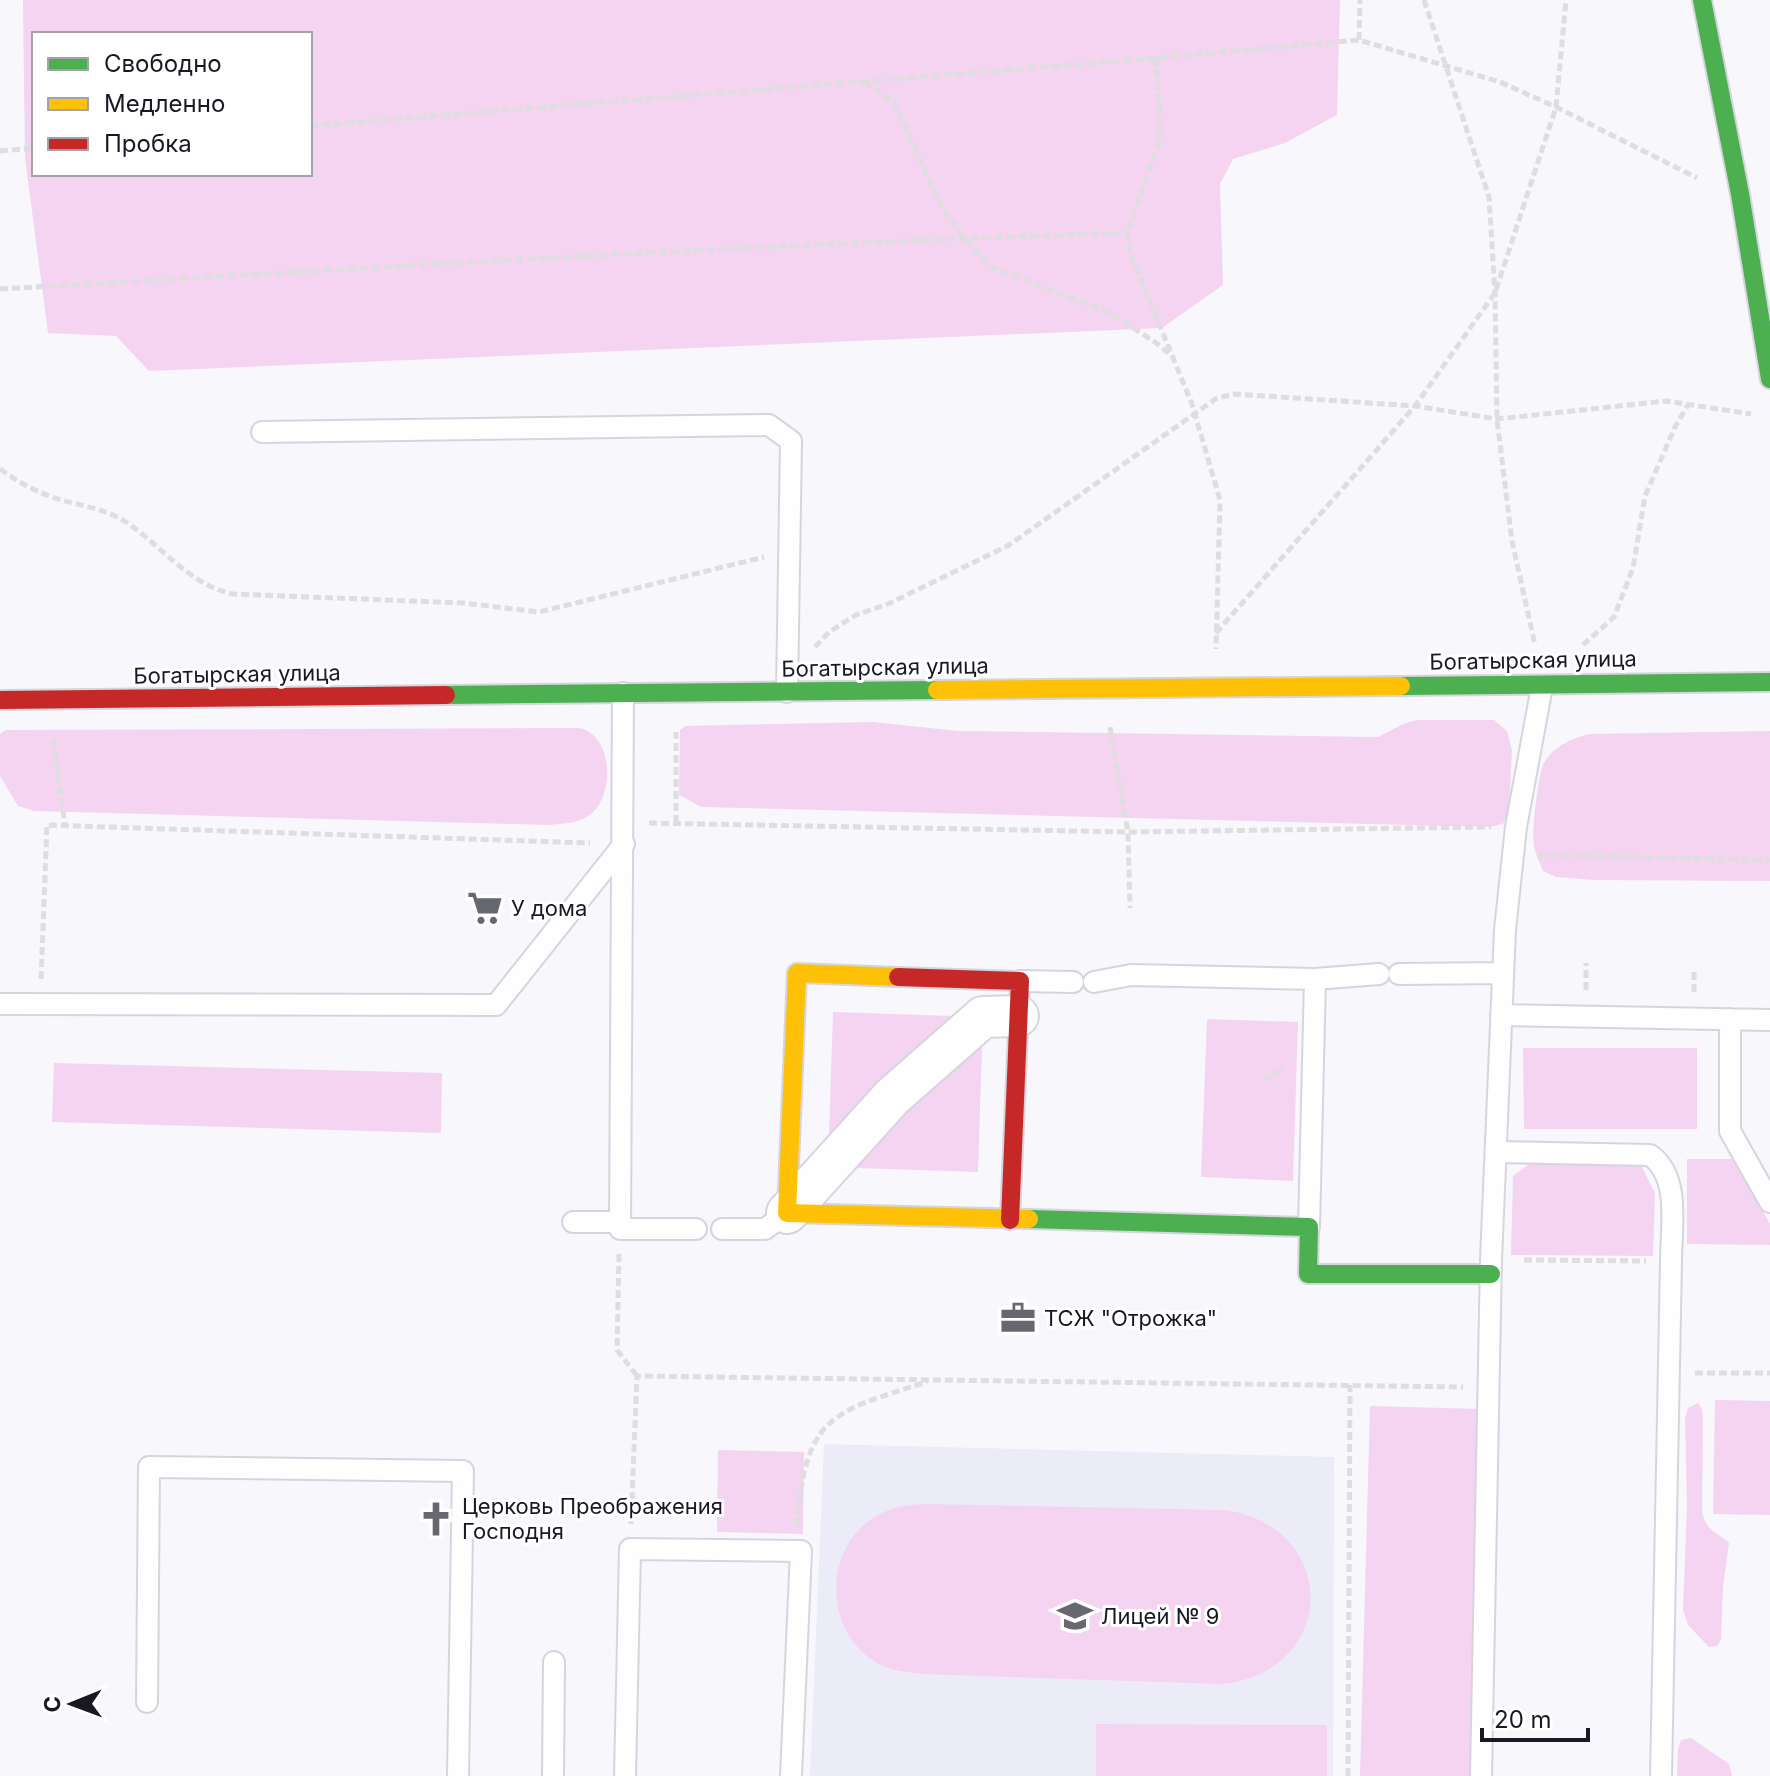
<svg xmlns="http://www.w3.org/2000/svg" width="1770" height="1776" font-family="Inter,sans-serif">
	<rect width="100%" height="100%" fill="#f7f7fc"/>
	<!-- built -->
	<path fill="#ececf8" d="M 824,1444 L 1334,1457 L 1333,1776 L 810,1776 Z"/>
	<!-- green -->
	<path fill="#f4d4f1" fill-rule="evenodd" d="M 23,0 L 1340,0 L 1337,115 L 1285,143 L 1233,159 L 1220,184 L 1223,285 L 1162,328 L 149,371 L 116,336 L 48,333 L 25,158 ZM 34,34 L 310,34 L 310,174 L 34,174 Z
		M 1417,720 L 1494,720 L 1507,731 L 1512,750 L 1509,810 L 1504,823 L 1491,827 L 701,807 L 679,795 L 680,730 L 685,726 L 873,722 L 958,731 L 1378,737 L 1403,724 Z
		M 579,728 C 613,735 615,793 592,813 C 580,824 565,823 550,825 L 34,811 L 18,806 L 0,776 L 0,734 L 6,730 Z
		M 1770,731 L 1770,881 L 1594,880 L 1556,877 L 1543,871 C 1540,863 1536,855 1534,847 C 1531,836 1538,776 1543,765 C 1552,747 1570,739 1589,734 Z
		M 833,1012 L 983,1017 L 978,1172 L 828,1167 Z
		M 1207,1019 L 1298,1022 L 1293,1181 L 1201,1177 Z
		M 1523,1048 L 1697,1048 L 1697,1129 L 1524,1129 Z
		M 54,1063 L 442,1073 L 441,1133 L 52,1122 Z
		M 1687,1159 L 1733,1159 L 1770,1224 L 1770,1245 L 1687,1244 Z
		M 1532,1162 L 1641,1165 L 1655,1193 L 1653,1256 L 1511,1255 L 1513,1176 Z
		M 1715,1400 L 1770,1401 L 1770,1515 L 1713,1514 Z
		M 1698,1403 L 1702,1409 L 1703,1421 L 1702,1512 C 1706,1531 1717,1532 1729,1543 L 1723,1587 L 1721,1640 L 1717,1646 L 1709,1647 L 1688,1625 L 1683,1610 L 1687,1506 L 1685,1418 L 1688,1408 Z
		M 1370,1406 L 1480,1409 L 1471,1776 L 1360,1776 Z
		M 718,1450 L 804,1452 L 803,1534 L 717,1532 Z
		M 924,1504 L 1225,1510 C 1341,1527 1338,1672 1222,1684 L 921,1674 C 906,1672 892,1671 879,1664 C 821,1633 822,1541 882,1513 C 896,1506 909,1505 924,1504 Z
		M 1096,1724 L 1327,1725 L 1327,1776 L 1096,1776 Z
		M 1691,1738 L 1729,1764 L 1732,1776 L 1677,1776 L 1678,1749 L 1681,1740 Z"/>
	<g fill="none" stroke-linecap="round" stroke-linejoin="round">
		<!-- lane casing -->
		<g stroke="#d5d5de" stroke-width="24">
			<path id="lane" d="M 262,432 L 769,425 L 791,441 L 787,692
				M 623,693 L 620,1229 L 696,1229
				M 1399,974 L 1503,973
				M 1315,979 L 1379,974
				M 1020,981 L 1073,982
				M 1094,982 L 1131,975 L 1315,979 L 1309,1227
				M 0,1004 L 496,1005 L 624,844
				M 1501,1015 L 1770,1020
				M 1730,1019 L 1730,1131 L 1770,1202
				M 1496,1152 L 1650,1155 C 1681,1177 1671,1227 1671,1261 L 1661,1776
				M 573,1222 L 619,1222
				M 722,1229 L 765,1229 L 787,1213
				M 147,1702 L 149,1467 L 463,1471 L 458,1776
				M 553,1776 L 554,1662
				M 625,1776 L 630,1549 L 801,1551 L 791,1776
				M 1481,1776 L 1491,1260 L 1505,930 L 1516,827 L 1541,692"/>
		</g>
		<!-- street casing -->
		<g stroke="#d5d5de" stroke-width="44">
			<path id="street" d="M 787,1213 L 892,1097 L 983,1017 L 1018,1016"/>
		</g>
		<!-- fast casing -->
		<g stroke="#d5d5de" stroke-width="22">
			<path id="fast" d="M 1702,0 L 1740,194 L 1770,379
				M 1401,686 L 1770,682
				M 446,695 L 937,690
				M 1029,1219 L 1309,1227 L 1308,1274 L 1491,1274"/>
		</g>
		<!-- slow casing -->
		<g stroke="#d5d5de" stroke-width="22">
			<path id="slow" d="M 937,690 L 1401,686
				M 898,977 L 797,973 L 787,1213 L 1029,1219"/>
		</g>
		<!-- jam casing -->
		<g stroke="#d5d5de" stroke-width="22">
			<path id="jam" d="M 0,700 L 446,695
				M 898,977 L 1020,981 L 1010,1220"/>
		</g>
		<!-- path -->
		<path stroke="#dedee1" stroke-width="5" stroke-dasharray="8 4" stroke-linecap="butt" d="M 1424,0 L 1489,197 L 1495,293 L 1497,419 L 1512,541 L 1535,645
			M 1359,40 L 1360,0
			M 1156,58 L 1161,138 L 1127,233 L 1130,253 L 1192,404 L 1220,500 L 1216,649
			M 864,82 L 894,102 L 941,206 L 964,238 L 991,267 L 1110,313 L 1155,342 L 1173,357
			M 310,126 L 1156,58 L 1359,40 L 1500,82 L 1556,107 L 1697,178
			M 0,151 L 34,148
			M 0,289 C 376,268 751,244 1127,233
			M 0,469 C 15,480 31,489 49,496 C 74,505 103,507 126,522 C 162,546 189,585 233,594 L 463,603 L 539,612 L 764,557
			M 1216,633 L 1415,406 L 1495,293 L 1556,107 L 1566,0
			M 1583,645 L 1614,617 L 1633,568 L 1645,496 L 1675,427 L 1688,405
			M 815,647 L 829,632 L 856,615 L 888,604 L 1009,545 L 1217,398 L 1235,394 L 1415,406 L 1497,419 L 1666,401 L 1751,414
			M 1110,727 L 1128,832 L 1130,908
			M 53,739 L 65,825
			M 649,823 L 1128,832 L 1491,827
			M 676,823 L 676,732
			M 1537,855 L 1770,860
			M 41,979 L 47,825 L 590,843
			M 1586,990 L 1586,963
			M 1694,992 L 1694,969
			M 1265,1079 L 1286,1068
			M 619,1254 L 617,1350 L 637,1376
			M 1524,1260 L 1646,1261
			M 1695,1373 L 1770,1373
			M 631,1524 L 637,1376 L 1463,1387
			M 797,1526 C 805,1417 830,1412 927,1382
			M 1348,1776 L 1350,1385"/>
		<!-- lane -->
		<use href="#lane" stroke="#fefeff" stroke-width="20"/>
		<!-- street -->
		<use href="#street" stroke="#fefeff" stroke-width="40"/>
		<!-- fast -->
		<use href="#fast" stroke="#4caf50" stroke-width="18"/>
		<!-- slow -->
		<use href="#slow" stroke="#ffc107" stroke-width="18"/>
		<!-- jam -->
		<use href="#jam" stroke="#c62828" stroke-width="18"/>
	</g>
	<!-- icons -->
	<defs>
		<g id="supermarket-bare" transform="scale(2.76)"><path d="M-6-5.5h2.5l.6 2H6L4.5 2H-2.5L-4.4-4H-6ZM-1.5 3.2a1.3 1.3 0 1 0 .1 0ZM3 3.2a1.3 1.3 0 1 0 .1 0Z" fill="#676770" stroke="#fff" stroke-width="2.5" paint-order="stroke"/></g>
		<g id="office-bare" transform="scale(2.76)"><path d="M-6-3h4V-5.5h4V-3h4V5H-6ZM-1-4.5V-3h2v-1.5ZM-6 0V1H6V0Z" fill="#676770" stroke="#fff" stroke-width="2.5" paint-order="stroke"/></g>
		<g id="church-bare" transform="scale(2.76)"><path d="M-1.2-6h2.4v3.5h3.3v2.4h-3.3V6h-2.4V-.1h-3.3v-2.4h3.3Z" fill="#676770" stroke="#fff" stroke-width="2.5" paint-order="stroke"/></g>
		<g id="school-bare" transform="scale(2.76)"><path d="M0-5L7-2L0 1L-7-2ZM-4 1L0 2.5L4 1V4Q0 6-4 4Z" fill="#676770" stroke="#fff" stroke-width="2.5" paint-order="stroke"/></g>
	</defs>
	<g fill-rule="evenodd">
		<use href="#supermarket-bare" x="485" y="908"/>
		<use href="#office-bare" x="1018" y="1318"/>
		<use href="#church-bare" x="436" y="1519"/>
		<use href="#school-bare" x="1075" y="1616"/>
	</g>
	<g text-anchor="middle" stroke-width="6" stroke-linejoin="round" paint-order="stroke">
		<!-- street labels -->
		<g font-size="22" fill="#191924" stroke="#fff">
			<text transform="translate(1533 660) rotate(-1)" y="8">Богатырская улица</text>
			<text transform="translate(885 667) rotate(-1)" y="8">Богатырская улица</text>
			<text transform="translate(237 674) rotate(-1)" y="8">Богатырская улица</text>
		</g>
		<!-- poi labels -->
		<g font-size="22" fill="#191924" stroke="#fff" text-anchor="start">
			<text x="511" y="916">У дома</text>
			<text x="1044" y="1326">ТСЖ "Отрожка"</text>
			<text x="462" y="1514">Церковь Преображения<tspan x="462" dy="25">Господня</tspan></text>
			<text x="1101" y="1624">Лицей № 9</text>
		</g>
	</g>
	<!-- legend -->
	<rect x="32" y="32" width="280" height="144" fill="#ffffff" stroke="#a3a3a7" stroke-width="2"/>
	<rect x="48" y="58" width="40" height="12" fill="#4caf50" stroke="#a3a3a7" stroke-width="2"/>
	<text x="104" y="72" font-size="24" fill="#191924">Свободно</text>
	<rect x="48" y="98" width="40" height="12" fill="#ffc107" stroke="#a3a3a7" stroke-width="2"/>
	<text x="104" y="112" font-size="24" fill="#191924">Медленно</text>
	<rect x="48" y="138" width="40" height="12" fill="#c62828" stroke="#a3a3a7" stroke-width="2"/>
	<text x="104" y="152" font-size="24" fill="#191924">Пробка</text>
	<!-- north arrow -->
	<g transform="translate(72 1704) rotate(269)" stroke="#ffffff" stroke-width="6" paint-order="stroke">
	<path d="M0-6L14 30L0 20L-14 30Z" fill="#191924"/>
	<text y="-12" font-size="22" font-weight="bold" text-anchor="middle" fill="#191924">С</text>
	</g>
	<!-- scale -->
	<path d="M1482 1728v12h106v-12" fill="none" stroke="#191924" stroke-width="4"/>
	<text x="1494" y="1728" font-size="24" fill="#191924" stroke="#ffffff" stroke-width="6" paint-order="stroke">20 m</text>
</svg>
